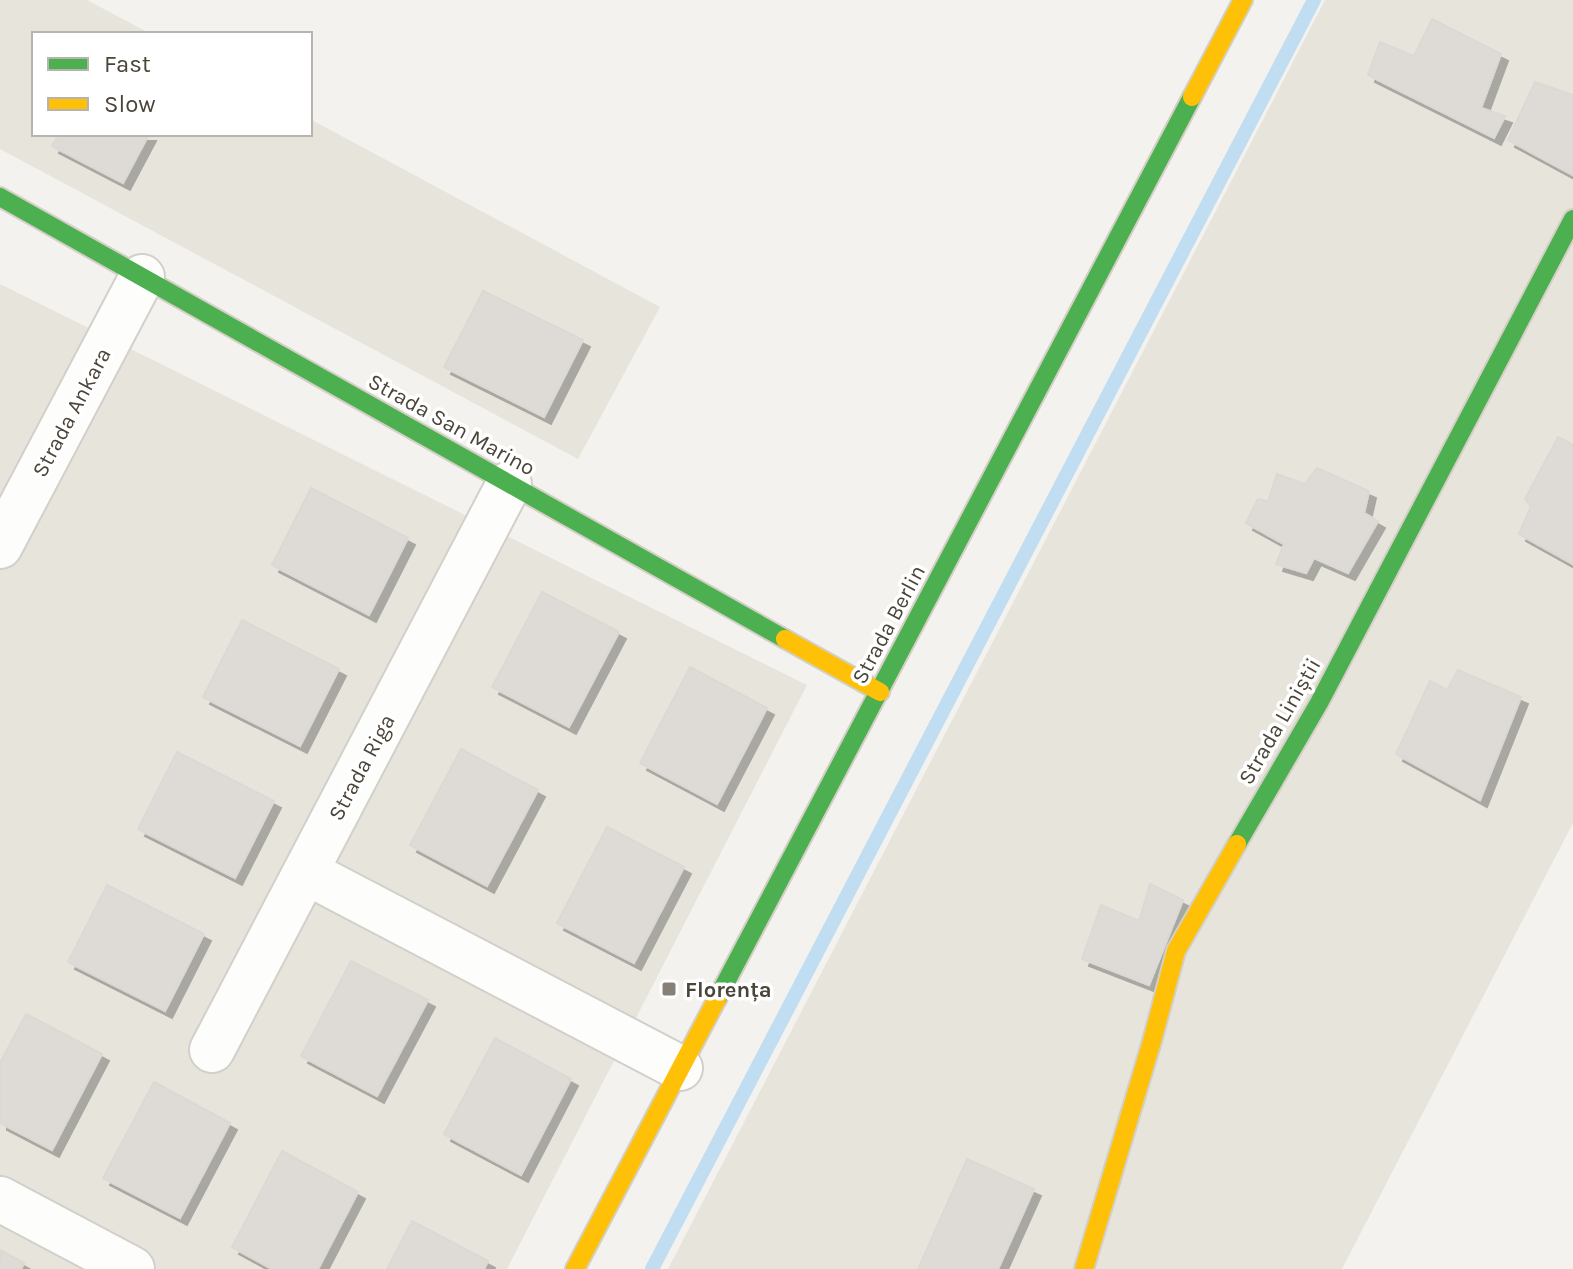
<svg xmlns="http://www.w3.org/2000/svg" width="1573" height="1269" font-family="Karla,sans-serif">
	<defs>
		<filter id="shadow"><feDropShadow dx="7" dy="7" stdDeviation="0" flood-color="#0004"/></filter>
	</defs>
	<rect width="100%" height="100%" fill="#f4f2ee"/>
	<!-- residential -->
	<path fill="#e7e4dc" d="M 0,0 L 87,0 L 151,34 L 34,34 L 34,134 L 310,134 L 310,119 L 660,307 L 578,459 L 0,149 Z
		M 1325,0 L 1573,0 L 1573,823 L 1342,1269 L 668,1269 Z
		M 0,284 L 807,685 L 507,1269 L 0,1269 Z"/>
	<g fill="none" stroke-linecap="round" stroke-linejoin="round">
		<!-- stream -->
		<path stroke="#c0ddf1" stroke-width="14" d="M 652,1269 L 1314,0"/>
	</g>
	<!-- building -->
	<path fill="#dedbd6" stroke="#dcd9d4" stroke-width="2" filter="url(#shadow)" d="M 1432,19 L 1501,54 L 1481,108 L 1505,116 L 1494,138 L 1368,75 L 1380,42 L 1414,56 Z
		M 1535,82 L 1573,95 L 1573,175 L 1508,140 Z
		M 59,134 L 149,134 L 123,183 L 52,146 Z
		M 483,291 L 583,340 L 544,417 L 444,367 Z
		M 1558,437 L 1573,445 L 1573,564 L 1519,534 L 1531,506 L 1525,499 Z
		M 1317,468 L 1369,491 L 1364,513 L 1378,521 L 1348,573 L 1314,558 L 1306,573 L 1276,564 L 1284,544 L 1246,523 L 1258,499 L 1268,501 L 1277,474 L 1305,484 Z
		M 311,488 L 408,538 L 369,615 L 272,565 Z
		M 542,592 L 619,632 L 569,727 L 492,687 Z
		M 242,620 L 339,669 L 300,746 L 203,697 Z
		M 690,667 L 767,708 L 717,804 L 640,763 Z
		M 1458,670 L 1521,697 L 1480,800 L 1396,754 L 1430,681 L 1447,690 Z
		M 461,749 L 538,790 L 487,886 L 410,845 Z
		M 177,752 L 274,801 L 235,878 L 138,829 Z
		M 607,827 L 684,867 L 634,963 L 557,923 Z
		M 1150,884 L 1183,900 L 1149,985 L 1082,959 L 1101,905 L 1139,921 Z
		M 107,885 L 204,934 L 165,1011 L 68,962 Z
		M 351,961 L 428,1000 L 377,1096 L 301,1056 Z
		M 26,1014 L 102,1054 L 52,1150 L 0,1123 L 0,1063 Z
		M 495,1038 L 571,1079 L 521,1175 L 444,1134 Z
		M 154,1082 L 230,1123 L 180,1218 L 103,1178 Z
		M 282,1151 L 358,1192 L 318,1269 L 272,1269 L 232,1247 Z
		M 967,1159 L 1034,1189 L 998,1269 L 918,1269 Z
		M 412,1221 L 488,1261 L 484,1269 L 387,1269 Z
		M 0,1250 L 24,1263 L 21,1269 L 0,1269 Z"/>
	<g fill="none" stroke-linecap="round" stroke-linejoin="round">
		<!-- street casing -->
		<g stroke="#d2d0cb" stroke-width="48">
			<path id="street" d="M 0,546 L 142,277
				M 306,872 L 680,1068
				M 212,1050 L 509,484
				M 0,1199 L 132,1269"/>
		</g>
		<!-- fast casing -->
		<g stroke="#d3cfc5" stroke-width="22">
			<path id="fast" d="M 0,197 L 785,639
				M 1237,844 L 1319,703 L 1573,219
				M 717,999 L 1192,97"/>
		</g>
		<!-- slow casing -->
		<g stroke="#d3cfc5" stroke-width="22">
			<path id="slow" d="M 1192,97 L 1243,0
				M 785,639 L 880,692
				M 575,1269 L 717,999
				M 1084,1269 L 1152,1041 L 1176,951 L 1237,844"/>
		</g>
		<!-- street -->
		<use href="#street" stroke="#fdfdfc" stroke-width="44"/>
		<!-- fast -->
		<use href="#fast" stroke="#4caf50" stroke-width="18"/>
		<!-- slow -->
		<use href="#slow" stroke="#ffc107" stroke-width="18"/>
	</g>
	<!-- markers -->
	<rect fill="#868178" stroke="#fff" stroke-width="3" x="661" y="981" width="16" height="16" rx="4"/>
	<g text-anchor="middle" stroke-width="7" stroke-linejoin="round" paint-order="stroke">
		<!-- street labels -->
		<g font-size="22" fill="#4b4439" stroke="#fff">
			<text transform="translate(71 412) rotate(-62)" y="8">Strada Ankara</text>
			<text transform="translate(452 424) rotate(29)" y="8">Strada San Marino</text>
			<text transform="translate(888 624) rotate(-62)" y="8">Strada Berlin</text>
			<text transform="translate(1279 721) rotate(-60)" y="8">Strada Liniștii</text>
			<text transform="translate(361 767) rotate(-62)" y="8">Strada Riga</text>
		</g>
		<!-- poi labels -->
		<g font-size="22" font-weight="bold" fill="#4b4439" stroke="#fff" text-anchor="start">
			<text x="685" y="997">Florența</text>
		</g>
	</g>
	<!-- legend -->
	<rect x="32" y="32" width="280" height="104" fill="#ffffff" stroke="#b7b4b0" stroke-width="2"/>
	<rect x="48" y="58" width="40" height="12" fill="#4caf50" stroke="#b7b4b0" stroke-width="2"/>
	<text x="104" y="72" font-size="24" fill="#4b4439">Fast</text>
	<rect x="48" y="98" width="40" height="12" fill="#ffc107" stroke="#b7b4b0" stroke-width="2"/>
	<text x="104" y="112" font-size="24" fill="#4b4439">Slow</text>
</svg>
